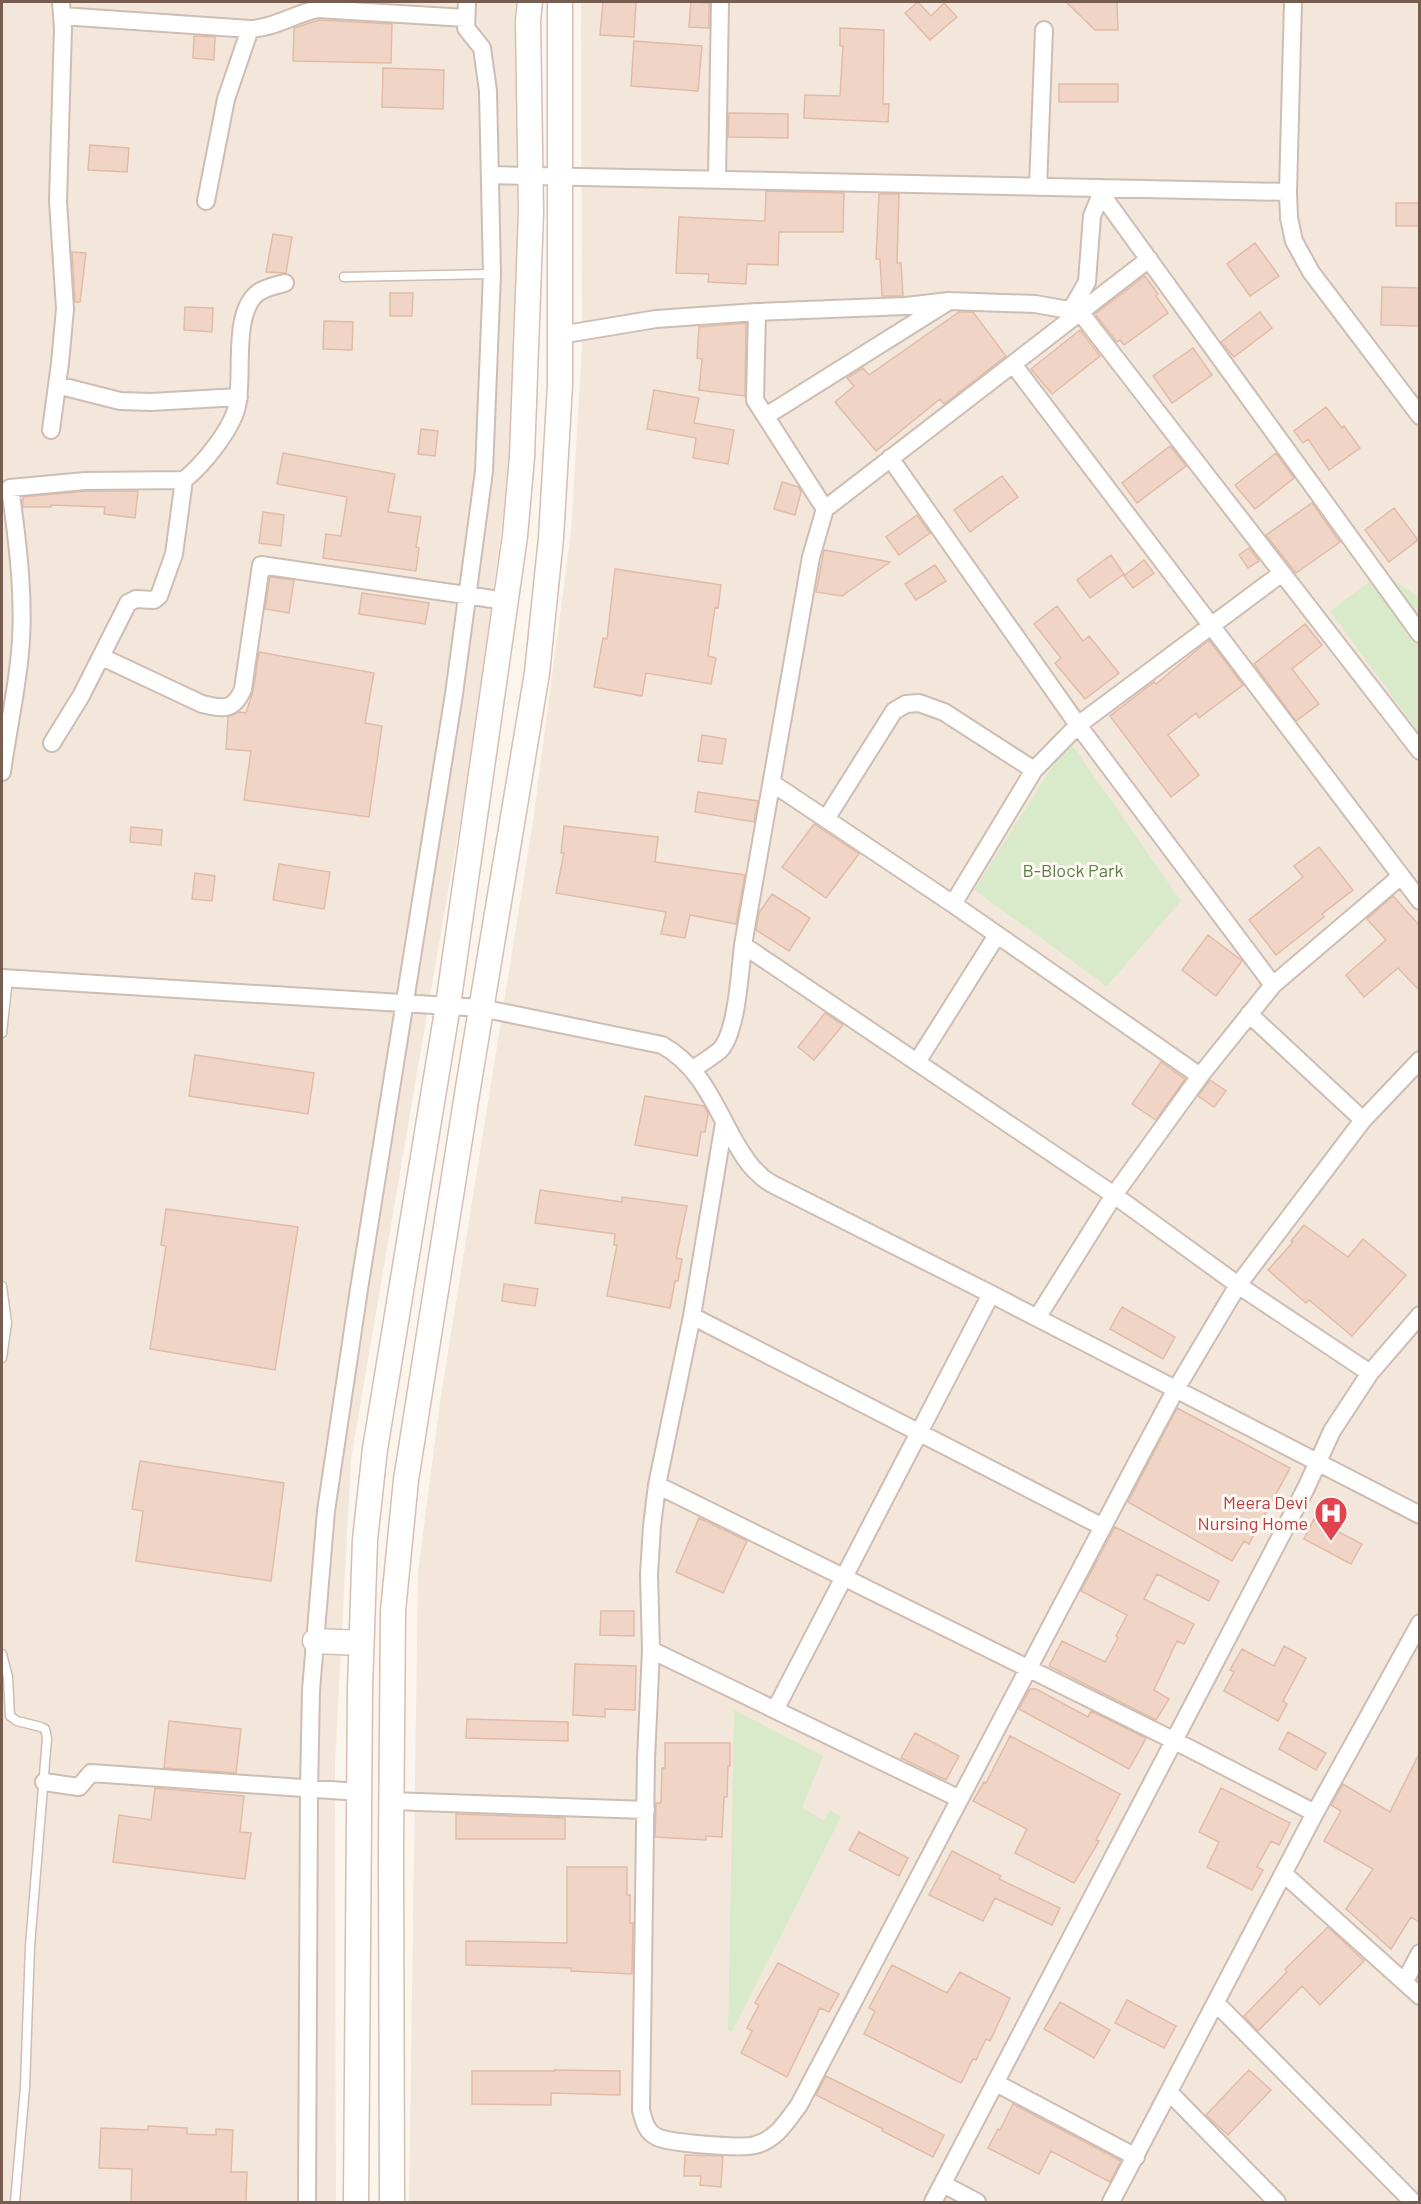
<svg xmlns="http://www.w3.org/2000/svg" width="1421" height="2204" font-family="Barlow,sans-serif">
	<rect width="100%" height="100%" fill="#fcf5ed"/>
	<!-- residential -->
	<path fill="#f3e7db" d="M 2,2 L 518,2 L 519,393 L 473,746 L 351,1459 L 335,1764 L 336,2202 L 2,2202 Z
		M 581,2 L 1419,2 L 1419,2202 L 409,2202 L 418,1572 L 440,1402 L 533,821 L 571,531 L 582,347 Z"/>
	<!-- green -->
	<path fill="#d9eacb" d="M 1382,572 L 1419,597 L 1419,733 L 1330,611 Z
		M 1069,740 L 1181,901 L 1107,986 L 974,890 Z
		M 734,1710 L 823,1756 L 802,1808 L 824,1820 L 830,1810 L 841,1817 L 732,2032 L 728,2030 Z"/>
	<!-- building -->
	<path fill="#f0d5c6" stroke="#e2bba7" stroke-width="1.5" d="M 603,2 L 636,2 L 634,37 L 600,35 Z
		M 691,2 L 709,3 L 709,28 L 689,27 Z
		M 918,2 L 931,16 L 944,3 L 957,17 L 930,40 L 905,13 Z
		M 1066,2 L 1117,2 L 1118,30 L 1095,30 Z
		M 319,20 L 392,24 L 391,63 L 293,61 L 294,28 Z
		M 840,28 L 884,30 L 883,104 L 889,104 L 888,122 L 804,118 L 805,95 L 840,96 L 843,46 L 840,46 Z
		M 194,36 L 215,37 L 214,60 L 193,58 Z
		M 634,41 L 702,46 L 698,91 L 631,86 Z
		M 383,68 L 444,70 L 443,109 L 382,107 Z
		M 1059,84 L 1118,84 L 1118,102 L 1059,102 Z
		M 729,113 L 788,114 L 788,138 L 728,137 Z
		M 90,145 L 129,148 L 127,172 L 88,170 Z
		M 766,191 L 844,193 L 843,232 L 779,232 L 778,265 L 747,264 L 746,284 L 708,282 L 709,274 L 676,273 L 679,217 L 765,221 Z
		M 879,194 L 899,194 L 897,263 L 901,263 L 903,296 L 882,296 L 880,259 L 876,259 Z
		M 1396,203 L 1419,203 L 1419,226 L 1396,226 Z
		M 273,234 L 292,237 L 286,273 L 266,272 Z
		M 1255,243 L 1279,276 L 1250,296 L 1227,264 Z
		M 72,252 L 86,253 L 80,302 L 75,302 Z
		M 1145,276 L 1158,294 L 1156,296 L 1168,313 L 1124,345 L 1120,340 L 1117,342 L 1095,314 Z
		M 1382,287 L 1419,288 L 1419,326 L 1381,325 Z
		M 390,293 L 413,293 L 412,316 L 390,316 Z
		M 185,307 L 213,308 L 212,332 L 184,330 Z
		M 959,312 L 973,312 L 1006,356 L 944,404 L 940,399 L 876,451 L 835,402 L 854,386 L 847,378 L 863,368 L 869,375 Z
		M 1260,312 L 1272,328 L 1234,357 L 1221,342 Z
		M 324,321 L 353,322 L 352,350 L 323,349 Z
		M 746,323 L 745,396 L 699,390 L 702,359 L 697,358 L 699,327 Z
		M 1080,330 L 1100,356 L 1052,394 L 1031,369 Z
		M 1193,348 L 1212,375 L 1172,403 L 1153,376 Z
		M 654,390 L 699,398 L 694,423 L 734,430 L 728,464 L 693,458 L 696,438 L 647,429 Z
		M 1326,407 L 1342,428 L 1344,426 L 1360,448 L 1329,470 L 1308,439 L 1303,443 L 1294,431 Z
		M 421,429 L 438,431 L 435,456 L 418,454 Z
		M 1170,446 L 1186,466 L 1137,503 L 1122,483 Z
		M 283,453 L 395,474 L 388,512 L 421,517 L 416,547 L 419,548 L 416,571 L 323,558 L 326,534 L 341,536 L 347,497 L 277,484 Z
		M 1276,453 L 1294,478 L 1255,509 L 1235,485 Z
		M 1002,476 L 1018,497 L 970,532 L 954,510 Z
		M 782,482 L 799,487 L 801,492 L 795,515 L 774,509 Z
		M 86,491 L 138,491 L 135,518 L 104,514 L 105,507 L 51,505 L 51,507 L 23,507 L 23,497 Z
		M 1312,503 L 1340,542 L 1296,573 L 1266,535 Z
		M 1394,508 L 1418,540 L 1389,562 L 1365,530 Z
		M 263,512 L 284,515 L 281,546 L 259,543 Z
		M 917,515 L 930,533 L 899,555 L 886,537 Z
		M 1249,548 L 1259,561 L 1248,568 L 1239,555 Z
		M 824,550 L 890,562 L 842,596 L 816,592 Z
		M 1111,555 L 1124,574 L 1090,598 L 1077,580 Z
		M 1144,560 L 1154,573 L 1133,588 L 1124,576 Z
		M 935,565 L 946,581 L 916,600 L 905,584 Z
		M 615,569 L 721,585 L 718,608 L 715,607 L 708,656 L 716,658 L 711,684 L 646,673 L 642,696 L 594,687 L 603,638 L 607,639 Z
		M 270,577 L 294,580 L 289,613 L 265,609 Z
		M 362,593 L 429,603 L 425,624 L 359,614 Z
		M 1057,606 L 1083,641 L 1089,636 L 1119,673 L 1085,699 L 1055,663 L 1061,658 L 1034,624 Z
		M 1305,624 L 1322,645 L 1292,669 L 1319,704 L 1296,721 L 1254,664 Z
		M 1209,640 L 1243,685 L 1199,718 L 1196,713 L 1168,735 L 1199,775 L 1171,797 L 1110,716 L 1154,682 L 1156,684 Z
		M 259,652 L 374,673 L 365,723 L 382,726 L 369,817 L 244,800 L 251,751 L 226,749 L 228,717 L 239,712 L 246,713 L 253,691 Z
		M 702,735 L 726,739 L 722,764 L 698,761 Z
		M 698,792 L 758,801 L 754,822 L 695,812 Z
		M 814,824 L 859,854 L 826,898 L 782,867 Z
		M 564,826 L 658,837 L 655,862 L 745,875 L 736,924 L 690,915 L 685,938 L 661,934 L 666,912 L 556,893 L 564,853 L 561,853 Z
		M 131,827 L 162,830 L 161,845 L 130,842 Z
		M 1319,847 L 1353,890 L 1322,914 L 1324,917 L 1276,955 L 1249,920 L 1303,877 L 1294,866 Z
		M 279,864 L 330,872 L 324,909 L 273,900 Z
		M 195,873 L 215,876 L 212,901 L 192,899 Z
		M 772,894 L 810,918 L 789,951 L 756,930 L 759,913 Z
		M 1393,896 L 1419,925 L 1419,990 L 1398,968 L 1364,997 L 1346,975 L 1386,940 L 1367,919 Z
		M 1208,935 L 1242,961 L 1216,996 L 1182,970 Z
		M 825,1013 L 843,1025 L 814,1060 L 798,1047 Z
		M 195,1055 L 314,1073 L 308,1114 L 189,1096 Z
		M 1161,1062 L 1185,1079 L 1156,1120 L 1132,1104 Z
		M 1210,1080 L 1226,1091 L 1214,1107 L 1198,1096 Z
		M 645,1096 L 704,1106 L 708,1114 L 705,1132 L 701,1132 L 697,1156 L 635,1145 Z
		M 540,1190 L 622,1202 L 622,1197 L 687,1206 L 676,1258 L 682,1259 L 678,1281 L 675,1281 L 670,1308 L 607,1296 L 617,1245 L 614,1245 L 615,1234 L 535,1223 Z
		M 166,1209 L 298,1227 L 275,1370 L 150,1349 L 166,1246 L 161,1245 Z
		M 1304,1225 L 1348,1257 L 1363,1239 L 1406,1275 L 1352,1336 L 1309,1300 L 1306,1303 L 1268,1270 L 1293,1242 L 1291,1241 Z
		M 504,1284 L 538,1289 L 535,1306 L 502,1301 Z
		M 1122,1307 L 1175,1337 L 1163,1359 L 1110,1329 Z
		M 1177,1408 L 1290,1468 L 1249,1544 L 1244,1541 L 1232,1561 L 1128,1502 Z
		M 140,1461 L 284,1483 L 271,1581 L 136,1561 L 143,1511 L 132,1509 Z
		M 699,1518 L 747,1541 L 723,1593 L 676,1572 Z
		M 1314,1519 L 1362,1544 L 1351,1564 L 1304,1539 Z
		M 1115,1527 L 1219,1581 L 1209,1601 L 1157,1574 L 1144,1599 L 1194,1624 L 1184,1644 L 1177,1641 L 1154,1690 L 1169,1699 L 1156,1720 L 1049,1666 L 1062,1641 L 1105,1662 L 1118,1638 L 1116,1636 L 1127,1615 L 1081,1591 Z
		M 601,1611 L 634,1611 L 634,1636 L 600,1635 Z
		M 1284,1646 L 1306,1658 L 1283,1701 L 1287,1704 L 1278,1721 L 1224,1691 L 1234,1672 L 1230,1670 L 1242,1649 L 1274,1666 Z
		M 575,1664 L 636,1666 L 635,1710 L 605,1709 L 605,1717 L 573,1715 Z
		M 1030,1689 L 1036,1689 L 1088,1717 L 1091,1711 L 1146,1738 L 1129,1769 L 1019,1709 Z
		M 467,1719 L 568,1722 L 568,1741 L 466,1738 Z
		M 169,1721 L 241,1729 L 236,1773 L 164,1768 Z
		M 1288,1732 L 1326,1753 L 1316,1770 L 1279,1749 Z
		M 915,1733 L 959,1756 L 946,1780 L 901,1758 Z
		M 1010,1736 L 1120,1794 L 1096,1840 L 1099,1841 L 1074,1883 L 1015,1853 L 1027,1829 L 973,1801 L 984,1782 L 986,1783 Z
		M 665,1743 L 730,1743 L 730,1766 L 728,1766 L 727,1797 L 724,1797 L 722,1837 L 706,1836 L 706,1840 L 655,1837 L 656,1803 L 661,1803 L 662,1768 L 665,1768 Z
		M 1419,1754 L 1419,1922 L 1411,1917 L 1391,1949 L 1346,1909 L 1373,1869 L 1324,1841 L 1341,1811 L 1331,1805 L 1343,1784 L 1390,1812 Z
		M 155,1788 L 244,1796 L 240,1832 L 251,1833 L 245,1879 L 113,1862 L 119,1815 L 151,1820 Z
		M 1221,1788 L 1290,1823 L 1279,1845 L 1271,1841 L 1257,1867 L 1263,1870 L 1252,1890 L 1207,1867 L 1219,1842 L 1199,1832 Z
		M 456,1814 L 565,1818 L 565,1839 L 456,1839 Z
		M 859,1832 L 908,1858 L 899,1876 L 849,1850 Z
		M 952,1851 L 1001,1876 L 999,1879 L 1060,1908 L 1052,1925 L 995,1898 L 983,1921 L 929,1895 Z
		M 567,1867 L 627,1867 L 627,1895 L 630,1895 L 630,1923 L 633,1923 L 632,1974 L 571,1971 L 571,1968 L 466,1965 L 466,1941 L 567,1943 Z
		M 1328,1927 L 1364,1961 L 1320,2005 L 1302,1986 L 1258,2031 L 1244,2016 L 1287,1972 L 1285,1969 Z
		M 778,1963 L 839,1994 L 829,2012 L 820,2008 L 787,2077 L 741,2053 L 752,2031 L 747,2028 L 759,2005 L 755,2003 Z
		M 892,1965 L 947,1993 L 960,1972 L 1010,1998 L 990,2041 L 986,2039 L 976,2060 L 973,2059 L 961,2083 L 864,2034 L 875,2011 L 869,2008 Z
		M 1127,2000 L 1176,2026 L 1164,2048 L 1115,2023 Z
		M 1060,2002 L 1110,2030 L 1094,2058 L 1044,2029 Z
		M 554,2070 L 620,2071 L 620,2095 L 551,2093 L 551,2105 L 472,2104 L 472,2071 L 554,2071 Z
		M 1249,2070 L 1271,2090 L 1228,2135 L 1206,2115 Z
		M 826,2076 L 944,2135 L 933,2157 L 882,2131 L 883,2129 L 816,2095 Z
		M 1013,2104 L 1121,2161 L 1110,2182 L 1051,2151 L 1039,2174 L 988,2148 L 998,2129 L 1000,2130 Z
		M 148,2126 L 187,2128 L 187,2134 L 216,2135 L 216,2129 L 233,2130 L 231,2172 L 247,2172 L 246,2202 L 131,2202 L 132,2169 L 99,2168 L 101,2128 L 148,2130 Z
		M 685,2155 L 723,2156 L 721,2187 L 700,2185 L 701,2176 L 684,2176 Z"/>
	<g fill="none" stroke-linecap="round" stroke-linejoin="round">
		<!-- lane casing -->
		<g stroke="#cebdb2" stroke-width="11">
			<path id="lane" d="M 344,277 L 492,274
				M 2,1033 L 8,978
				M 2,1286 L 7,1323 L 2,1358
				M 2,1654 L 8,1677 L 10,1716 L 17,1721 L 41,1727 L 45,1729 L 47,1738 L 30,1946 L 25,2087 L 15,2202"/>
		</g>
		<!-- street casing -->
		<g stroke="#cebdb2" stroke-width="20">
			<path id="street" d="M 1293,2 L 1288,192 L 1289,218 L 1294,241 L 1311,272 L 1420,416
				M 62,16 L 250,29 C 274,28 294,14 318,9 L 466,18
				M 490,175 L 1288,192
				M 717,179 L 720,2
				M 1038,187 L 1044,30
				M 1097,188 L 1420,634
				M 206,201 L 226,99 L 250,29
				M 1071,310 L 1087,282 L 1092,216 L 1101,194
				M 757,312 L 755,400 L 825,509
				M 560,335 L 656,319 L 757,312 L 906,306 L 949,301 L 1035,304 L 1080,312 L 1420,751
				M 1013,364 L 1420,901
				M 57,385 L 120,401 L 151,402 L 239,397
				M 766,416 L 946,303
				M 51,430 L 60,363 L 65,309 L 58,201 L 63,28 L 61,2
				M 890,458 L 1078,725 L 1273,985
				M 102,657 L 202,704 C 223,709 234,711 243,689 L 261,565 L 506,601
				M 52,743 L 81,696 L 128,603 L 136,599 L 154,600 L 159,596 L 174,554 L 184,480
				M 2,772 C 7,735 15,699 19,662 C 26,607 18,543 10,488 L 85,481 L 184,480 C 203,465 232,429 237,406 C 244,377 231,311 259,292 C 267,287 277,285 285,283
				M 772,783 L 953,904 L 1200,1076
				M 826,819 L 894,711 L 906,704 L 919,703 L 944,712 L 1034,770
				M 953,904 L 1034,770 L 1078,725 L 1282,573
				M 743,945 L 1114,1195 L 1238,1285 L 1370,1373
				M 2,978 L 481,1008 L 662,1045 C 700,1066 714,1104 734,1140 C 741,1152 748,1165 759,1174 C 763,1179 769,1182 774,1185 L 991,1294 L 1420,1515
				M 1249,1014 L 1363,1120
				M 917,1062 L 997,935
				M 693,1069 C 702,1063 712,1057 720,1050 C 737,1033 740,970 743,945 L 811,557 L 825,509 L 1149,259
				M 724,1123 L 692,1316 L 657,1485 L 652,1526 L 649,1574 L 651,1650 L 646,1759 L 641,2110 C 644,2121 646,2132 657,2137 C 669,2143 743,2149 755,2145 C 776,2140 787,2121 799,2105 L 1138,1460 L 1176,1389 L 1238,1285 L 1363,1120 L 1420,1060
				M 692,1316 L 1103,1527
				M 1037,1318 L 1114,1195 L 1200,1076 L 1273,985 L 1401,876
				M 657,1485 L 1175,1741 L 1315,1813
				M 651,1650 L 960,1799
				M 775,1710 L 991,1294
				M 44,1782 L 79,1787 L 91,1773 L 359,1792
				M 391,1801 L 646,1810
				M 1284,1874 L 1420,1996
				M 1405,1981 L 1420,1953
				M 1216,2003 L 1413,2202
				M 996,2083 L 1136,2157
				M 1169,2092 L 1277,2202
				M 943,2184 L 977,2202
				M 307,2202 L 309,1790 L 311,1690 L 326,1511 L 359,1289 L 454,694 L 484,471 L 492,274 L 488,91 L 482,48 L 466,28 L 467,2
				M 933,2202 L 1306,1488 L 1332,1431 L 1370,1373 L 1420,1315
				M 1111,2202 L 1315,1813 L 1420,1623"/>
		</g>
		<!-- secondary casing -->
		<g stroke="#d4bfb2" stroke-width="27">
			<path id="secondary" d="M 315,1641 L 361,1643
				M 356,2202 L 360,1688 L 365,1540 L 375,1449 L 448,1005 L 515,536 L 522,457 L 531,212 L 528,21 L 530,2
				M 392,2202 L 391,1849 L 393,1611 L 406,1480 L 468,1088 L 537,673 L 551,538 L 560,385 L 560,2"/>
		</g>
		<!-- lane -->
		<use href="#lane" stroke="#fff" stroke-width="8"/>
		<!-- street -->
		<use href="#street" stroke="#fff" stroke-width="16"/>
		<!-- secondary -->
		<use href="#secondary" stroke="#fff" stroke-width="24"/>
	</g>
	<!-- icons -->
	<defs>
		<g id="hospital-pin" transform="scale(1.725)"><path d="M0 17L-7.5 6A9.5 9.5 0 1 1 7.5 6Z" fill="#e0444e" stroke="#fef9f3"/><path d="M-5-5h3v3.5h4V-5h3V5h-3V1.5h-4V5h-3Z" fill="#fff"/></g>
	</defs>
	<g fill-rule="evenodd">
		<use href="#hospital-pin" x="1331" y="1513"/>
	</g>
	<g text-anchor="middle" stroke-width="6" stroke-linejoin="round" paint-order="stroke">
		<!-- park labels -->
		<g font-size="18" fill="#597c48" stroke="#fef9f3">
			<text x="1073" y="877">B-Block Park</text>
		</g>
		<!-- health labels -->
		<g font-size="18" fill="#be3a42" stroke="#fef9f3" text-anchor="end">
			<text x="1308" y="1509">Meera Devi<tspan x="1308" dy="21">Nursing Home</tspan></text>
		</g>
	</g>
	<!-- border -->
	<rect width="1421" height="2204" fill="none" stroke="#775c50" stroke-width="6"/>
</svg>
